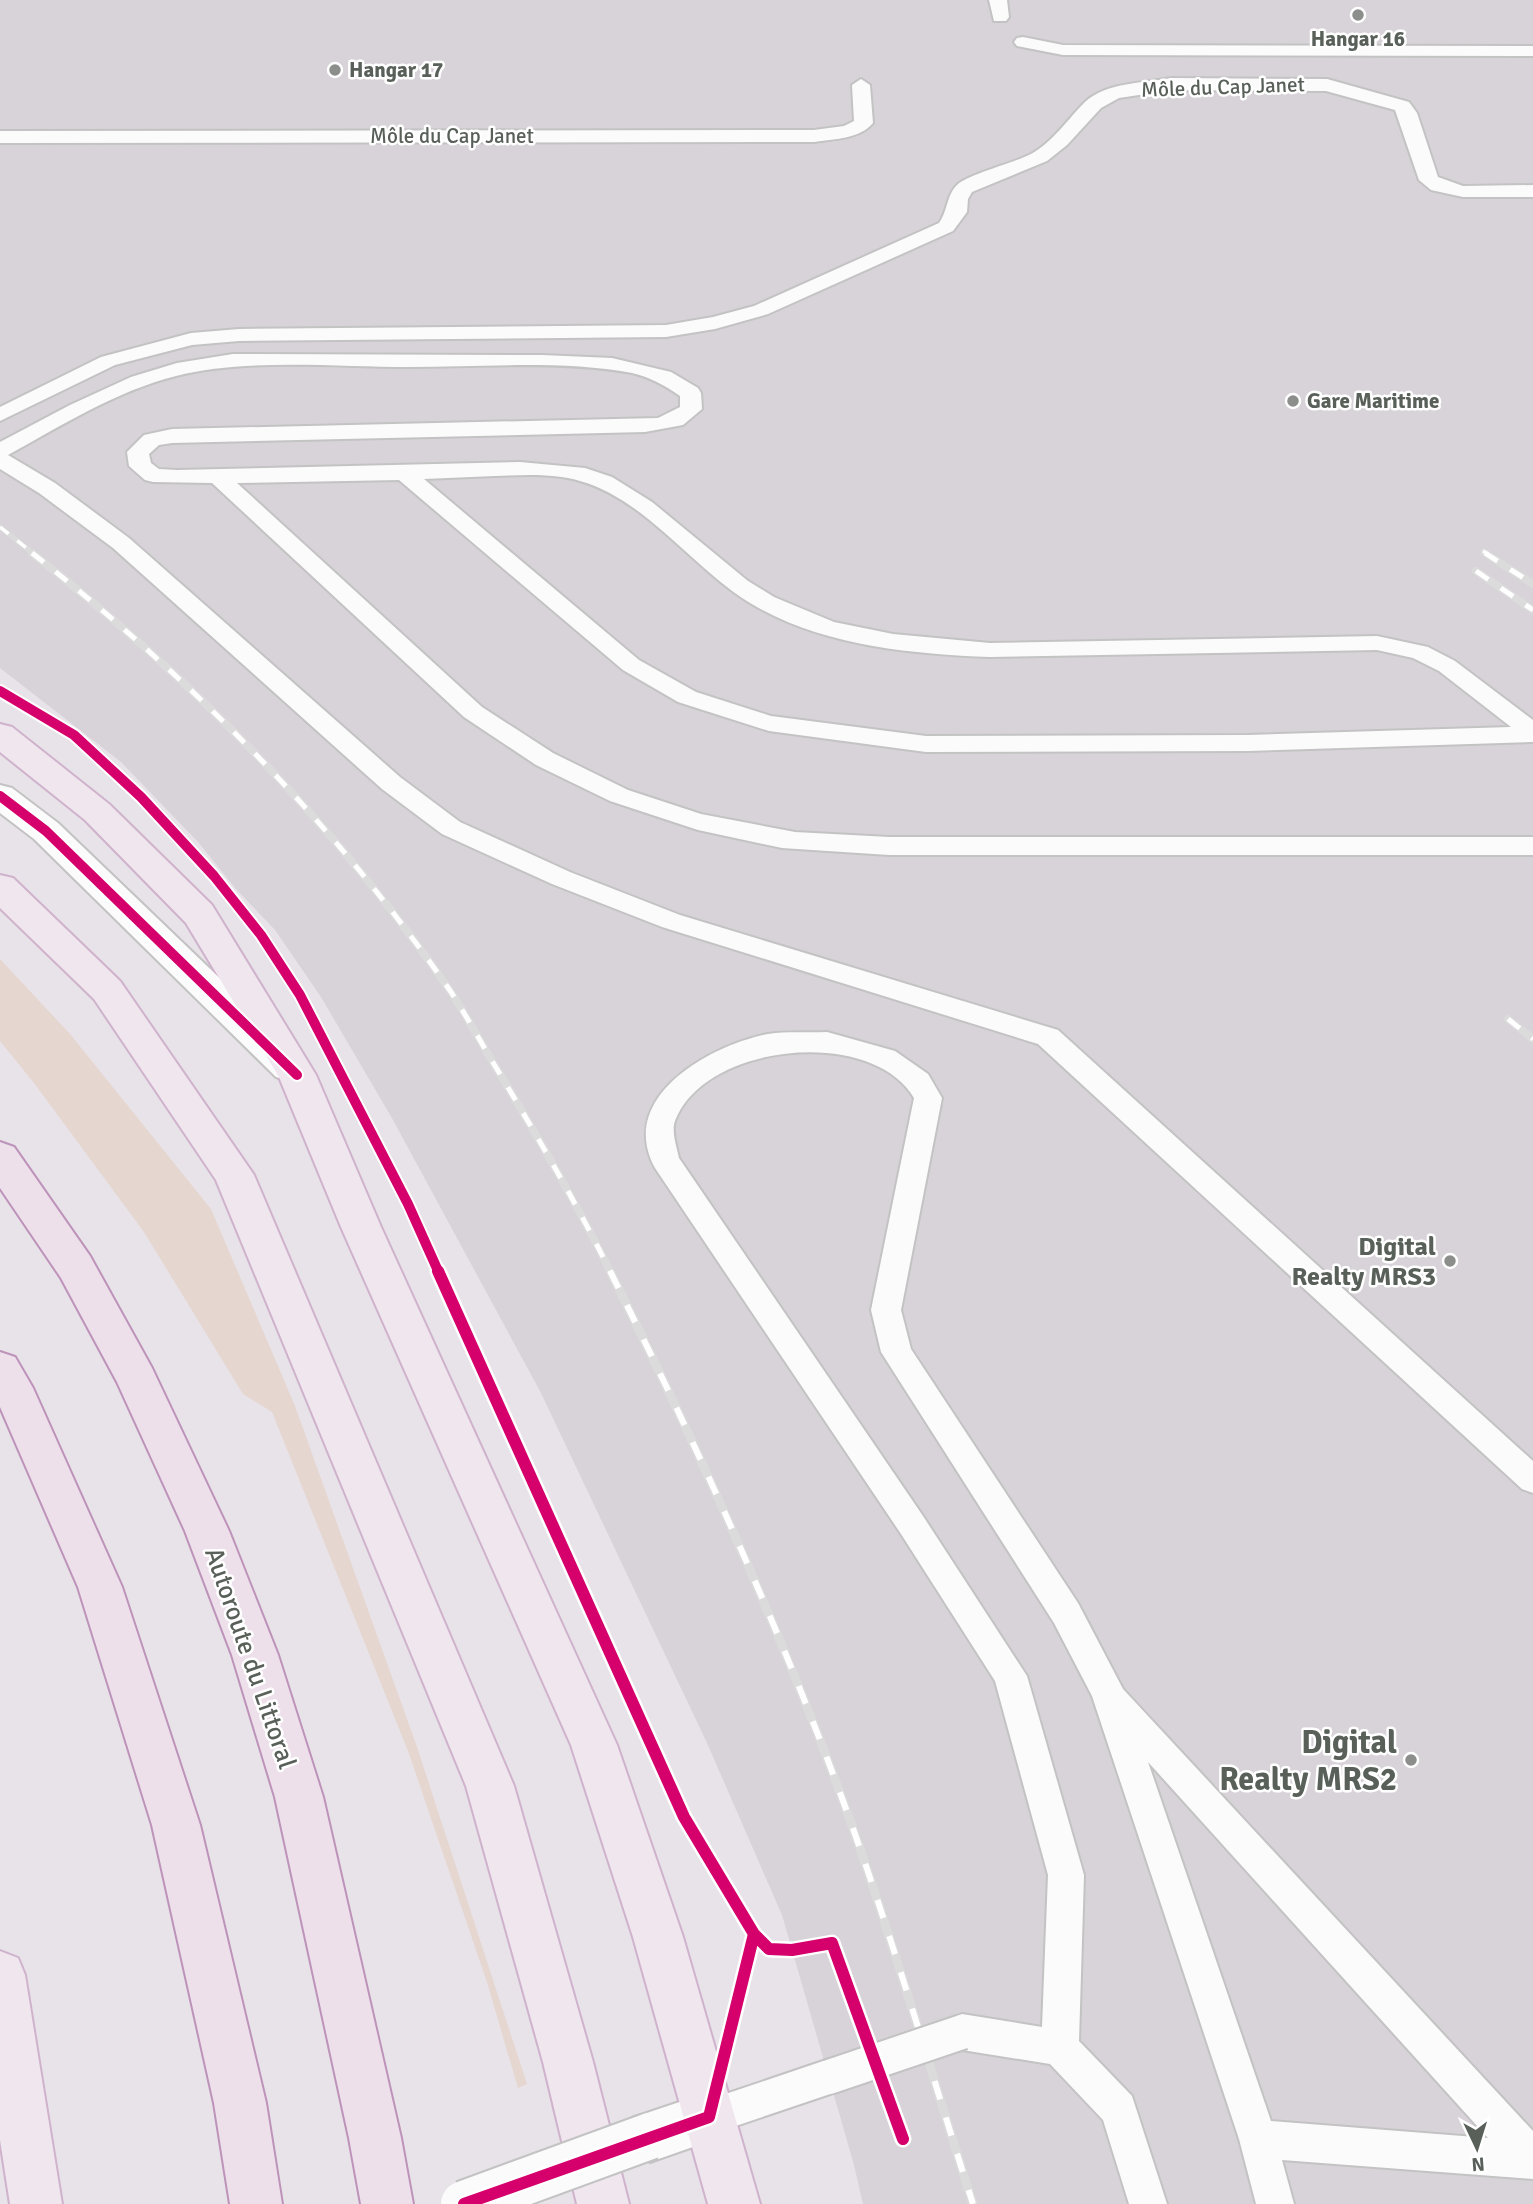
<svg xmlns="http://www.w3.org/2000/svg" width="1533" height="2204" font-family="Signika,sans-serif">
	<rect width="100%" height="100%" fill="#e8e3e8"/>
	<!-- industrial -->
	<path fill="#d8d3d8" d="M 0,0 L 1533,0 L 1533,2204 L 863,2204 L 854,2165 L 782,1915 L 707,1743 L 541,1393 L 393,1120 L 321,997 L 275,930 L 236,889 L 198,842 L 121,762 L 0,668 Z"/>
	<!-- green -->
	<path fill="#e5d6d0" d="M 0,959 L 70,1034 L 211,1209 L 295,1406 L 417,1747 L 527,2084 L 518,2088 L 487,1982 L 408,1751 L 272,1412 L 243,1394 L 144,1232 L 34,1083 L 0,1041 Z"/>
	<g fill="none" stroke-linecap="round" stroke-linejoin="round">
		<!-- service casing -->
		<g stroke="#c3c3c3" stroke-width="4">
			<path id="service" d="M 989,0 L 1007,0 L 1009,17 L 1006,21 L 994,21 Z
				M 1023,37 L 1063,45 L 1533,46 L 1533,56 L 1063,55 L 1017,46 L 1014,42 L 1017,38 Z
				M 1172,78 L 1327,79 L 1409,102 L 1417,113 L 1438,177 L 1463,186 L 1533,185 L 1533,197 L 1463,197 L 1431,190 L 1419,180 L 1395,110 L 1326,91 L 1172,90 L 1119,98 L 1101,108 L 1067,145 L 1047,161 L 972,192 L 968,199 L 967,212 L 953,231 L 768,314 L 715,329 L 666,337 L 239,341 L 192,345 L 115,365 L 0,421 L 0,407 L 101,357 L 191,333 L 239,329 L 666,325 L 713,317 L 754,306 L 939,223 C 948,211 946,196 957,185 C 969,174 1014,163 1031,154 C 1053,142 1068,119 1085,102 C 1107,82 1144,83 1172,78 Z
				M 861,79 L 870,85 L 873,123 C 860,139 833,139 814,142 L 0,143 L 0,131 L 814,130 L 844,126 L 854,121 L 852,85 Z
				M 233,354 L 542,355 L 612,358 L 671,372 L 698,388 L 701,393 L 702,409 L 683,425 L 645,432 L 172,443 L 159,445 L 149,454 L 151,463 L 159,469 L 177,470 L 520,462 L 585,468 L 612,477 L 652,502 L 748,581 L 774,597 L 834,622 L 893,634 L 990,643 L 1377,636 L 1428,647 L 1455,661 L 1533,720 L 1533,742 L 1248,751 L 926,752 L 769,731 L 678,702 L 623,670 L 399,480 L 237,483 L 482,707 L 553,753 L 628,790 L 701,814 L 795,832 L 889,837 L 1533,837 L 1533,855 L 889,855 L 782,848 L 698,830 L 610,801 L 536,765 L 464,717 L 212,483 L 153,482 L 145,480 L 129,466 L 127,452 L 144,435 L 172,429 L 658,418 L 680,407 L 680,396 C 664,385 650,377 632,373 C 562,360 481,367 409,367 C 337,367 244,358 176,376 C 116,391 61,426 8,455 L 55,483 L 129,538 L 400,777 L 460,822 L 570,872 L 680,915 L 1058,1030 L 1533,1461 L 1533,1493 L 1522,1489 L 1038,1044 L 662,927 L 552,884 L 442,834 L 382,789 L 113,548 L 39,493 L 0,469 L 0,442 L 70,405 L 131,377 L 177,363 ZM 495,476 C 523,475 553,473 580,481 C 648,500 697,574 757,607 C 826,646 912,654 990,657 L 1377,650 L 1413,658 L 1439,671 L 1511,727 L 1248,735 L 926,736 L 771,716 L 696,692 L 639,660 L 424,479 Z
				M 827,1032 L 895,1051 L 928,1074 L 942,1098 L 901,1310 L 911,1349 L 1078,1603 L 1123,1689 L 1533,2131 L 1533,2179 L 1282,2160 L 1294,2204 L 1256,2204 L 1239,2139 L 1092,1696 L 1054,1623 L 881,1352 L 871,1310 L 914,1098 C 872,1026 704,1043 675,1121 C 671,1131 677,1148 679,1158 L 923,1516 L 1027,1676 L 1084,1875 L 1079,2041 L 1132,2096 L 1167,2204 L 1129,2204 L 1103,2120 L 1050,2064 L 962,2050 L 949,2045 L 944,2032 L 949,2019 L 962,2014 L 1042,2027 L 1048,1875 L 995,1681 L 901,1534 L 655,1168 C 616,1097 711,1045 768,1034 C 787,1031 808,1033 827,1032 ZM 1148,1762 L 1488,2138 L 1271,2121 Z
				M 829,2059 L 842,2064 L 848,2077 L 842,2090 L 709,2135 L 696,2130 L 690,2117 L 696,2104 Z"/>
		</g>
		<!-- minor casing -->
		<g stroke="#c3c3c3" stroke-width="4">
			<path id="minor" d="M 0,785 L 12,788 L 58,823 L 302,1057 L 308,1067 L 302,1077 L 289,1081 L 276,1077 L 34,839 L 0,813 Z
				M 709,2092 L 727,2099 L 735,2117 L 727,2135 L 650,2162 L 632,2154 L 624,2136 L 632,2118 Z"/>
		</g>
		<!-- primary casing -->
		<g stroke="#cfb2cc" stroke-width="4">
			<path id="primary" d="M 0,724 L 12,727 L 109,804 L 212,905 L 316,1075 L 381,1227 L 617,1745 L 683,1937 L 760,2204 L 708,2204 L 633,1937 L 571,1745 L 341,1227 L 279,1077 L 186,923 L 85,820 L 0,752 Z
				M 0,875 L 13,878 L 120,981 L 254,1175 L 514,1786 L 593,2062 L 629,2204 L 577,2204 L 543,2062 L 466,1786 L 216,1180 L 94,999 L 0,908 Z
				M 0,1951 L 18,1958 L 25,1975 L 62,2204 L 10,2204 L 0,2140 Z"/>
		</g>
		<!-- motorway casing -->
		<g stroke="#bd93ba" stroke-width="4">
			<path id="motorway" d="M 0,1142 L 14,1147 L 90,1256 L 152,1368 L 229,1531 L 278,1655 L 323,1797 L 401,2138 L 413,2204 L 361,2204 L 349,2138 L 275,1797 L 232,1655 L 185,1531 L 117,1382 L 61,1278 L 0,1188 Z
				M 0,1352 L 15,1357 L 33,1388 L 122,1587 L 200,1825 L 266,2103 L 282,2204 L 230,2204 L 214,2103 L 152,1825 L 78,1587 L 0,1407 Z"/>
		</g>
		<!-- service -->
		<use href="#service" fill="#fcfbfc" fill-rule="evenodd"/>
		<!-- minor -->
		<use href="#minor" fill="#fcfbfc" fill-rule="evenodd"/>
		<!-- primary -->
		<use href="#primary" fill="#f0e6ee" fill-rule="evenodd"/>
		<!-- motorway -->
		<use href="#motorway" fill="#ede0eb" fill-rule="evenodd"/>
		<!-- rail-far2 casing -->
		<g stroke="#dbdbdb" stroke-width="5">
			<path id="rail-far2" d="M 0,527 L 34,554
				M 1483,551 L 1488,554"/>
		</g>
		<!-- rail-far1 casing -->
		<g stroke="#dbdbdb" stroke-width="8">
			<path id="rail-far1" d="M 32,553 C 191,678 336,825 451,992 C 469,1020 485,1050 503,1079 C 541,1143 578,1206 611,1273
				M 1485,553 L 1533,584
				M 1476,571 L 1533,610
				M 1508,1019 L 1533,1039"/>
		</g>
		<!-- rail casing -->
		<g stroke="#dbdbdb" stroke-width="9">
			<path id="rail" d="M 610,1271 C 699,1450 782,1632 850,1820 C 895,1946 932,2076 973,2204"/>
		</g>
		<!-- rail-far2 -->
		<use href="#rail-far2" stroke="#fff" stroke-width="3.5" stroke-dasharray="11" stroke-linecap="butt"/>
		<!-- rail-far1 -->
		<use href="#rail-far1" stroke="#fff" stroke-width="5" stroke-dasharray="15" stroke-linecap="butt"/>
		<!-- rail -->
		<use href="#rail" stroke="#fff" stroke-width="6" stroke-dasharray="19" stroke-linecap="butt"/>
		<!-- service-bridge casing -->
		<g stroke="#c3c3c3" stroke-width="38" stroke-linecap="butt">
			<path id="service-bridge" d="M 829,2077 L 962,2032"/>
		</g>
		<!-- minor-bridge casing -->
		<g stroke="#c3c3c3" stroke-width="50" stroke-linecap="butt">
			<path id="minor-bridge" d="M 464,2204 L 650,2136"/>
		</g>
		<!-- service-bridge -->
		<use href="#service-bridge" stroke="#fcfbfc" stroke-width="34"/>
		<!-- minor-bridge -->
		<use href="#minor-bridge" stroke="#fcfbfc" stroke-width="46"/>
		<!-- cycleway-far1 casing -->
		<g stroke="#fff" stroke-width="14">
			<path id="cycleway-far1" d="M 0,691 L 74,735 L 141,797 L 214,876 L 261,935 L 300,995 L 408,1204 L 439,1273
				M 0,796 L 46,831 L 297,1075"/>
		</g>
		<!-- cycleway casing -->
		<g stroke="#fff" stroke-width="17">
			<path id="cycleway" d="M 438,1271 L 684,1817 L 754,1934 L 769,1949 L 792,1950 L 832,1943 L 903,2139
				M 464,2204 L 709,2117 L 754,1934"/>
		</g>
		<!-- cycleway-far1 -->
		<use href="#cycleway-far1" stroke="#d6006c" stroke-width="10"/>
		<!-- cycleway -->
		<use href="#cycleway" stroke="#d6006c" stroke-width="12"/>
	</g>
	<!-- markers -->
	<g fill="#8b8e8b" stroke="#fff" stroke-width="2.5">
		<circle cx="1358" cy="15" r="7"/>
		<circle cx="335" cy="70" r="7"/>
		<circle cx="1293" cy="401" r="7"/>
		<circle cx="1450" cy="1261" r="7"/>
		<circle cx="1411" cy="1760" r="7"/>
	</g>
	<g text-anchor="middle" stroke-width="5" stroke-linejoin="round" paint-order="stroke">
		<!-- far-poi labels -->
		<g font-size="21" font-weight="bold" fill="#596059" stroke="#fff" text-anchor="start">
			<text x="1358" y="46" text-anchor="middle">Hangar 16</text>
			<text x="349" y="77">Hangar 17</text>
			<text x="1307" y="408">Gare Maritime</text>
		</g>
		<!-- far-street labels -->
		<g font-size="21" fill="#596059" stroke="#fff">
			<text transform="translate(1223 87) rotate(-2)" y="7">Môle du Cap Janet</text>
			<text x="452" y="143">Môle du Cap Janet</text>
		</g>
		<!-- poi labels -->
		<g font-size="26" font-weight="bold" fill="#596059" stroke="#fff" text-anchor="end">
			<text x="1436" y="1255">Digital<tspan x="1436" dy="30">Realty MRS3</tspan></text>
		</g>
		<!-- street labels -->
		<g font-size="26" fill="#596059" stroke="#fff">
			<text transform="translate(251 1658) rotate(71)" y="9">Autoroute du Littoral</text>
		</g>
		<!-- near-poi labels -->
		<g font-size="32" font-weight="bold" fill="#596059" stroke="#fff" text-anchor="end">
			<text x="1397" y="1753">Digital<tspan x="1397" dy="37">Realty MRS2</tspan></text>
		</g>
	</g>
	<!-- north arrow -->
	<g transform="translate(1477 2148) rotate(176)" stroke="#ffffff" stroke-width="5" paint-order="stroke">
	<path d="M0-5L12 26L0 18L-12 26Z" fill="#596059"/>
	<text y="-10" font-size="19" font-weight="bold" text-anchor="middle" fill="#596059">N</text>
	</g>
</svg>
